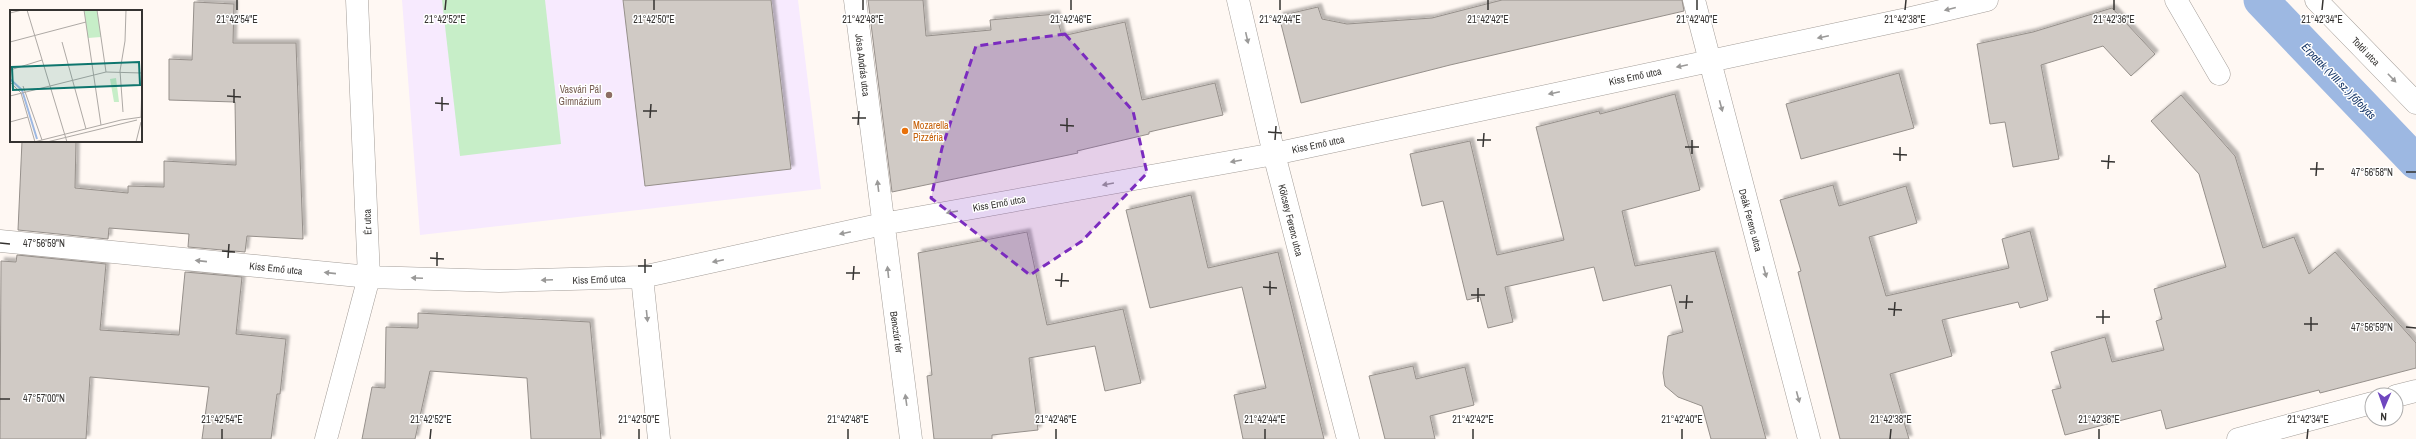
<svg xmlns="http://www.w3.org/2000/svg" width="2416" height="439" font-family="'Archivo Narrow',sans-serif">
	<defs>
		<filter id="shadow"><feDropShadow dx="3.5" dy="-3.5" stdDeviation="1" flood-color="#0004"/></filter>
	</defs>
	<rect width="100%" height="100%" fill="#fff8f3"/>
	<!-- education -->
	<path fill="#f7eafe" d="M 402,0 L 798,0 L 821,189 L 420,235 Z"/>
	<!-- green -->
	<path fill="#c7eec8" d="M 442,0 L 545,0 L 561,144 L 460,156 Z"/>
	<g fill="none" stroke-linecap="round" stroke-linejoin="round">
		<!-- canal -->
		<path stroke="#9db8e2" stroke-width="35" d="M 2261,0 L 2416,162"/>
	</g>
	<!-- building -->
	<path fill="#d0cac5" stroke="#96908b" filter="url(#shadow)" d="M 623,0 L 771,0 L 791,169 L 645,186 Z
		M 868,0 L 923,0 L 926,36 L 991,30 L 990,20 L 1056,14 L 1062,36 L 1125,22 L 1142,100 L 1215,83 L 1223,115 L 1149,132 L 1149,134 L 1077,151 L 1078,153 L 892,192 Z
		M 1502,0 L 1682,0 L 1684,11 L 1450,65 L 1301,103 L 1279,16 L 1318,7 L 1322,19 L 1347,24 L 1432,18 Z
		M 194,2 L 234,4 L 233,43 L 296,43 L 303,239 L 247,236 L 245,252 L 188,247 L 189,234 L 109,228 L 108,239 L 18,230 L 22,141 L 76,141 L 75,188 L 128,193 L 128,186 L 164,187 L 164,161 L 236,165 L 235,102 L 169,100 L 169,59 L 192,60 Z
		M 2112,8 L 2155,54 L 2131,76 L 2103,46 L 2041,65 L 2059,159 L 2013,167 L 2005,122 L 1990,124 L 1977,44 L 2033,32 Z
		M 1899,73 L 1914,128 L 1801,159 L 1786,104 Z
		M 1675,94 L 1700,190 L 1622,211 L 1635,266 L 1715,251 L 1766,439 L 1711,439 L 1702,406 L 1678,397 L 1665,386 L 1663,373 L 1668,336 L 1683,332 L 1671,285 L 1603,301 L 1594,267 L 1505,287 L 1513,322 L 1488,328 L 1480,297 L 1467,300 L 1443,201 L 1422,206 L 1410,154 L 1470,141 L 1497,255 L 1564,240 L 1536,127 L 1599,111 L 1600,114 Z
		M 2181,95 L 2235,156 L 2263,248 L 2294,237 L 2309,274 L 2335,252 L 2416,343 L 2416,368 L 2320,393 L 2319,390 L 2166,429 L 2161,410 L 2065,435 L 2052,390 L 2061,388 L 2051,352 L 2105,337 L 2112,362 L 2164,350 L 2156,321 L 2162,319 L 2154,289 L 2226,267 L 2199,174 L 2151,121 Z
		M 1833,185 L 1839,206 L 1906,186 L 1917,223 L 1869,237 L 1886,296 L 2009,268 L 2002,239 L 2030,231 L 2048,300 L 2020,308 L 2018,302 L 1942,320 L 1952,356 L 1890,374 L 1909,439 L 1840,439 L 1798,272 L 1801,271 L 1780,200 Z
		M 1191,195 L 1208,268 L 1278,252 L 1324,439 L 1243,439 L 1234,395 L 1266,388 L 1242,287 L 1150,308 L 1126,210 Z
		M 1027,232 L 1047,325 L 1123,309 L 1141,383 L 1105,391 L 1095,346 L 1029,358 L 1038,430 L 992,435 L 992,439 L 934,439 L 927,376 L 932,375 L 918,253 Z
		M 17,255 L 106,264 L 100,330 L 179,335 L 185,272 L 242,277 L 236,334 L 286,339 L 280,394 L 277,394 L 271,439 L 202,439 L 209,387 L 90,377 L 86,439 L 0,439 L 1,261 L 16,262 Z
		M 418,313 L 590,322 L 601,439 L 531,439 L 527,378 L 430,371 L 415,439 L 362,439 L 372,387 L 385,388 L 386,327 L 418,328 Z
		M 1413,366 L 1416,379 L 1465,367 L 1474,405 L 1430,416 L 1435,439 L 1385,439 L 1369,376 Z"/>
	<g fill="none" stroke-linecap="round" stroke-linejoin="round">
		<!-- street casing -->
		<g stroke="#a49e99" stroke-width="23">
			<path id="street" d="M 855,0 L 911,439
				M 1238,0 L 1274,154 L 1348,439
				M 1694,0 L 1809,439
				M 2176,0 L 2219,74
				M 2316,0 L 2416,103
				M 0,241 L 369,277 L 499,281 L 642,277 L 883,224 L 1274,154 L 1907,19 L 1987,0
				M 642,277 L 659,439
				M 2396,396 L 2416,391
				M 326,439 L 369,277 L 357,0
				M 2238,439 L 2372,403"/>
		</g>
		<!-- street -->
		<use href="#street" stroke="#fff" stroke-width="22"/>
	</g>
	<!-- one-way arrows -->
	<defs><path id="oneway-solid" d="M-6-.8H1V-3.2L6.5 0L1 3.2V.8H-6Z"/></defs>
	<g fill="#9a9998">
		<use href="#oneway-solid" transform="translate(1950 9) rotate(166)"/>
		<use href="#oneway-solid" transform="translate(1823 37) rotate(168)"/>
		<use href="#oneway-solid" transform="translate(1247 38) rotate(77)"/>
		<use href="#oneway-solid" transform="translate(1682 66) rotate(168)"/>
		<use href="#oneway-solid" transform="translate(2392 78) rotate(46)"/>
		<use href="#oneway-solid" transform="translate(1554 93) rotate(168)"/>
		<use href="#oneway-solid" transform="translate(1721 106) rotate(75)"/>
		<use href="#oneway-solid" transform="translate(1236 161) rotate(170)"/>
		<use href="#oneway-solid" transform="translate(1108 184) rotate(170)"/>
		<use href="#oneway-solid" transform="translate(878 186) rotate(-97)"/>
		<use href="#oneway-solid" transform="translate(952 212) rotate(170)"/>
		<use href="#oneway-solid" transform="translate(845 233) rotate(168)"/>
		<use href="#oneway-solid" transform="translate(201 261) rotate(-174)"/>
		<use href="#oneway-solid" transform="translate(718 261) rotate(168)"/>
		<use href="#oneway-solid" transform="translate(888 272) rotate(-96)"/>
		<use href="#oneway-solid" transform="translate(1765 272) rotate(75)"/>
		<use href="#oneway-solid" transform="translate(330 273) rotate(-174)"/>
		<use href="#oneway-solid" transform="translate(417 278) rotate(-178)"/>
		<use href="#oneway-solid" transform="translate(547 280) rotate(178)"/>
		<use href="#oneway-solid" transform="translate(647 316) rotate(84)"/>
		<use href="#oneway-solid" transform="translate(1798 397) rotate(75)"/>
		<use href="#oneway-solid" transform="translate(906 400) rotate(-98)"/>
	</g>
	<!-- marked area -->
	<path fill="#7b2cbf" fill-opacity="0.2" stroke="#7b2cbf" stroke-width="3" stroke-dasharray="8 5" stroke-linejoin="round" d="M 1065,34 L 1133,111 L 1147,173 L 1082,241 L 1030,275 L 931,198 L 942,148 L 976,46 Z"/>
	<!-- ticks -->
	<path fill="none" stroke="#353331" stroke-width="1.5" d="M 237,10 L 237,0M 445,10 L 446,0M 654,10 L 654,0M 863,10 L 863,0M 1071,10 L 1071,0M 1280,10 L 1280,0M 1488,10 L 1488,0M 1697,10 L 1697,0M 1905,10 L 1906,0M 2114,10 L 2114,0M 2322,10 L 2323,0M 227,96 L 241,97M 234,103 L 234,89M 435,103 L 449,104M 442,111 L 442,97M 643,111 L 657,111M 650,118 L 651,104M 852,118 L 866,118M 858,125 L 859,111M 1060,125 L 1074,126M 1067,132 L 1067,118M 1268,132 L 1282,133M 1275,140 L 1276,126M 1477,140 L 1491,140M 1483,147 L 1484,133M 1685,147 L 1699,147M 1692,154 L 1692,140M 1893,154 L 1907,155M 1900,161 L 1900,147M 2101,161 L 2115,162M 2108,169 L 2109,155M 2310,169 L 2324,169M 2406,172 L 2416,172M 2316,176 L 2317,162M 0,243 L 10,244M 222,251 L 235,252M 228,258 L 229,244M 430,258 L 444,259M 437,266 L 437,252M 638,266 L 652,266M 645,273 L 645,259M 846,273 L 860,273M 853,280 L 854,266M 1055,280 L 1069,281M 1061,287 L 1062,273M 1263,287 L 1277,288M 1270,295 L 1270,281M 1471,295 L 1485,295M 1478,302 L 1478,288M 1679,302 L 1693,302M 1686,309 L 1687,295M 1888,309 L 1902,310M 1894,316 L 1895,302M 2096,317 L 2110,317M 2103,324 L 2103,310M 2304,324 L 2318,324M 2406,327 L 2416,328M 2311,331 L 2311,317M 0,399 L 10,399M 222,439 L 222,429M 430,439 L 431,429M 639,439 L 639,429M 848,439 L 848,429M 1056,439 L 1056,429M 1265,439 L 1265,429M 1473,439 L 1473,429M 1682,439 L 1682,429M 1890,439 L 1891,429M 2099,439 L 2099,429M 2307,439 L 2308,429"/>
	<!-- markers -->
	<circle fill="#8d6e63" stroke="#fff" stroke-width="1.5" cx="609" cy="95" r="4"/>
	<circle fill="#e8710a" stroke="#fff" stroke-width="1.5" cx="905" cy="131" r="4"/>
	<g text-anchor="middle" stroke-width="3" stroke-linejoin="round" paint-order="stroke">
		<!-- street labels -->
		<g font-size="10" fill="#353331" stroke="#fff">
			<text transform="translate(2366 51) rotate(46)" y="4">Toldi utca</text>
			<text transform="translate(863 65) rotate(83)" y="4">Jósa András utca</text>
			<text transform="translate(1635 76) rotate(-12)" y="4">Kiss Ernő utca</text>
			<text transform="translate(1318 144) rotate(-12)" y="4">Kiss Ernő utca</text>
			<text transform="translate(999 203) rotate(-10)" y="4">Kiss Ernő utca</text>
			<text transform="translate(1291 220) rotate(76)" y="4">Kölcsey Ferenc utca</text>
			<text transform="translate(1751 220) rotate(75)" y="4">Deák Ferenc utca</text>
			<text transform="translate(367 222) rotate(-92)" y="4">Ér utca</text>
			<text transform="translate(276 268) rotate(6)" y="4">Kiss Ernő utca</text>
			<text transform="translate(599 279) rotate(-2)" y="4">Kiss Ernő utca</text>
			<text transform="translate(897 332) rotate(82)" y="4">Benczúr tér</text>
		</g>
		<!-- education labels -->
		<g font-size="10" fill="#785e54" stroke="#fff" text-anchor="end">
			<text x="601" y="93">Vasvári Pál<tspan x="601" dy="12">Gimnázium</tspan></text>
		</g>
		<!-- food labels -->
		<g font-size="10" fill="#c56008" stroke="#fff" text-anchor="start">
			<text x="913" y="129">Mozarella<tspan x="913" dy="12">Pizzéria</tspan></text>
		</g>
		<!-- water labels -->
		<g font-size="11" font-style="italic" fill="#123365" stroke="#fff">
			<text transform="translate(2339 81) rotate(46)" y="4">Érpatak (VIII.sz.) főfolyás</text>
		</g>
	</g>
	<!-- overview -->
	<g transform="translate(10 10)">
		<rect width="132" height="132" fill="#fff8f3"/>
		<path d="M 74,0 L 87,0 L 91,27 L 78,28 ZM 106,68 L 109,92 L 104,92 L 100,69 Z" fill="#c7eec8"/>
		<path fill="none" stroke="#9db8e2" stroke-width="2" d="M 0,69 L 12,80 L 27,129"/>
		<path fill="none" stroke="#aea9a5" stroke-width="1" d="M 17,0 L 57,132M 74,0 L 91,115M 87,0 L 96,62M 0,3 L 12,0M 0,32 L 76,12M 52,32 L 76,119M 0,60 L 32,50M 0,72 L 11,83 L 25,132M 13,76 L 32,130M 0,86 L 96,62 L 132,63M 113,102 L 110,61 L 115,31 L 116,0M 131,107 L 132,70M 0,112 L 18,107M 24,132 L 111,110 L 132,107M 37,132 L 127,110M 126,132 L 131,112"/>
		<path fill="#0f766e" fill-opacity="0.15" stroke="#0f766e" stroke-width="2" d="M 129,52 L 130,75 L 3,80 L 2,57 Z"/>
		<rect width="132" height="132" fill="none" stroke="#353331" stroke-width="2"/>
	</g>
	<g font-size="10" text-anchor="middle" fill="#353331" stroke="#fff" stroke-width="3" stroke-linejoin="round" paint-order="stroke">
		<text x="237" y="23">21°42'54"E</text>
		<text x="445" y="23">21°42'52"E</text>
		<text x="654" y="23">21°42'50"E</text>
		<text x="863" y="23">21°42'48"E</text>
		<text x="1071" y="23">21°42'46"E</text>
		<text x="1280" y="23">21°42'44"E</text>
		<text x="1488" y="23">21°42'42"E</text>
		<text x="1697" y="23">21°42'40"E</text>
		<text x="1905" y="23">21°42'38"E</text>
		<text x="2114" y="23">21°42'36"E</text>
		<text x="2322" y="23">21°42'34"E</text>
		<text x="2372" y="176">47°56'58"N</text>
		<text x="44" y="247">47°56'59"N</text>
		<text x="2372" y="331">47°56'59"N</text>
		<text x="44" y="402">47°57'00"N</text>
		<text x="222" y="423">21°42'54"E</text>
		<text x="431" y="423">21°42'52"E</text>
		<text x="639" y="423">21°42'50"E</text>
		<text x="848" y="423">21°42'48"E</text>
		<text x="1056" y="423">21°42'46"E</text>
		<text x="1265" y="423">21°42'44"E</text>
		<text x="1473" y="423">21°42'42"E</text>
		<text x="1682" y="423">21°42'40"E</text>
		<text x="1891" y="423">21°42'38"E</text>
		<text x="2099" y="423">21°42'36"E</text>
		<text x="2308" y="423">21°42'34"E</text>
	</g>
	<!-- north arrow -->
	<g transform="translate(2384 407) rotate(182)"><circle r="19" fill="#ffffff" stroke="#aeadad"/>
	<path d="M0-3L7 15L0 10L-7 15Z" fill="#6f47bf"/>
	<text y="-6" font-size="11" font-weight="bold" text-anchor="middle" fill="#353331">N</text>
	</g>
</svg>
